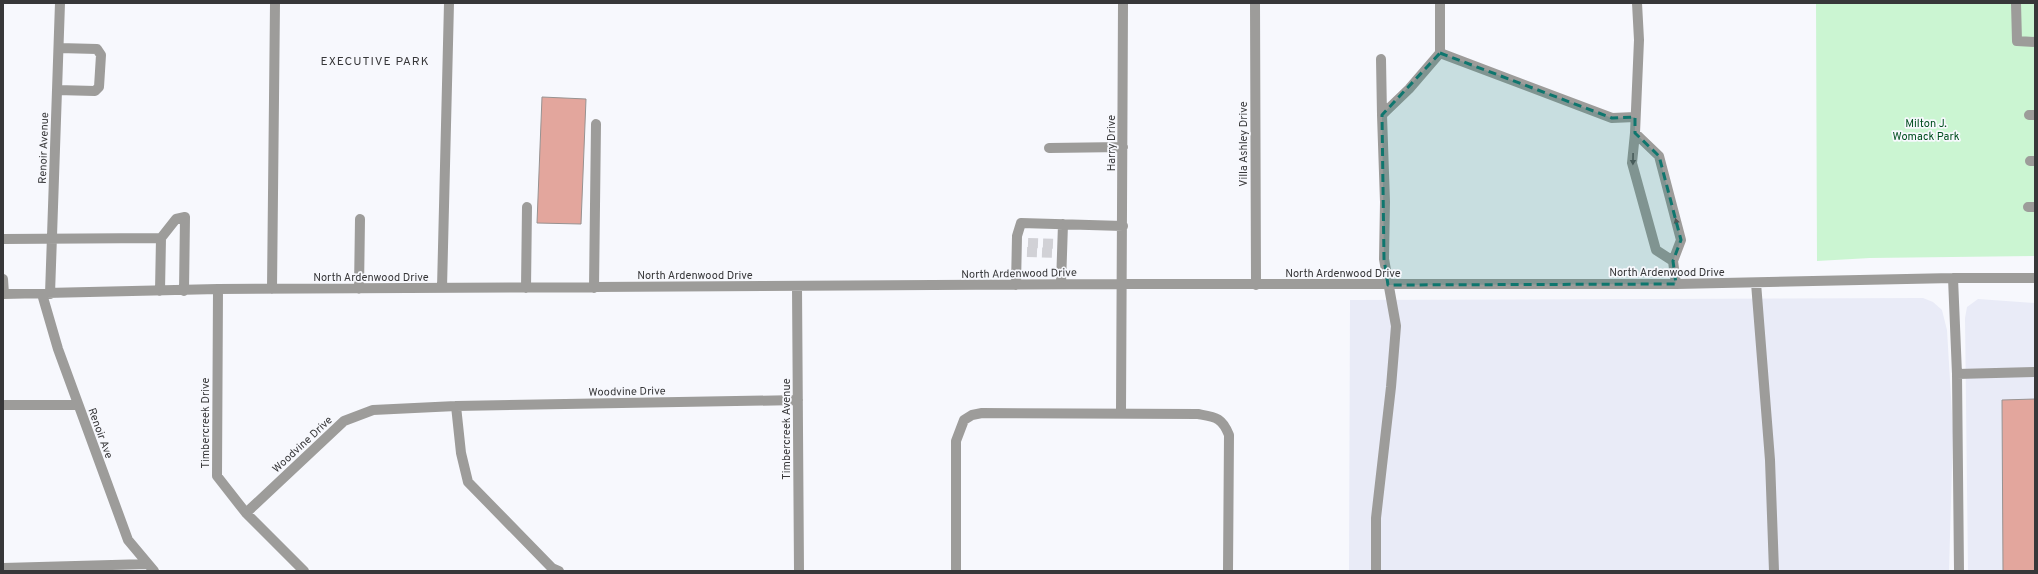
<svg xmlns="http://www.w3.org/2000/svg" width="2038" height="574" font-family="Overpass,sans-serif">
	<rect width="100%" height="100%" fill="#f7f8fd"/>
	<!-- built -->
	<path fill="#e9ebf7" d="M 1923,298 L 1933,302 L 1942,310 L 1947,330 L 1953,431 L 1949,571 L 1349,571 L 1350,300 Z
		M 1978,299 L 2035,303 L 2035,571 L 1968,571 L 1965,318 L 1967,307 Z"/>
	<!-- green -->
	<path fill="#cbf5d2" d="M 1816,3 L 2035,3 L 2035,256 L 1870,258 L 1817,261 Z"/>
	<!-- building -->
	<path fill="#e3a69d" stroke="#979291" d="M 542,97 L 586,99 L 581,224 L 537,223 Z
		M 2035,399 L 2035,571 L 2003,571 L 2002,400 Z"/>
	<g fill="none" stroke-linecap="round" stroke-linejoin="round">
		<!-- minor-tunnel -->
		<path stroke="#d1d1d6" stroke-width="10" stroke-dasharray="10 5" stroke-linecap="butt" d="M 1028,243 L 1057,244
			M 1027,252 L 1057,253"/>
		<!-- minor -->
		<path stroke="#9d9c9a" stroke-width="10" d="M 1255,3 L 1256,285
			M 2016,3 L 2017,41 L 2035,42
			M 1440,53 L 1612,118 L 1635,117
			M 1381,59 L 1382,115
			M 57,90 L 95,91 L 99,87 L 101,55 L 97,49 L 59,48
			M 2029,115 L 2035,115
			M 1635,133 L 1639,40 L 1637,3
			M 1049,148 L 1123,147
			M 2030,161 L 2035,161
			M 2028,207 L 2035,207
			M 161,238 L 176,219 L 185,217 L 184,291
			M 3,239 L 161,238 L 160,291
			M 1673,261 L 1656,250 L 1632,163 L 1635,133 L 1659,156 L 1681,240 L 1673,261 L 1676,284
			M 1953,278 L 1957,374 L 1959,571
			M 3,279 L 4,294
			M 1756,283 L 1770,460 L 1774,571
			M 1061,284 L 1063,224
			M 1016,285 L 1017,236 L 1021,223 L 1123,226
			M 797,287 L 799,571
			M 442,288 L 449,3
			M 526,288 L 527,207
			M 594,288 L 596,124
			M 218,289 L 217,476 L 246,513 L 304,571
			M 272,289 L 275,3
			M 359,289 L 360,219
			M 3,294 L 218,289 L 1123,284 L 1676,284 L 1953,278 L 2035,278
			M 42,294 L 58,349 L 128,540 L 154,571
			M 50,294 L 60,3
			M 1957,374 L 2035,372
			M 3,405 L 78,405
			M 456,406 L 461,453 L 468,482 L 552,568 L 559,571
			M 1121,413 L 1123,3
			M 246,513 L 344,421 L 373,410 L 456,406 L 798,400
			M 3,568 L 148,564
			M 956,571 L 956,441 L 964,420 L 972,415 L 982,413 L 1198,414 C 1215,417 1222,417 1229,435 L 1228,571
			M 1376,571 L 1376,518 L 1391,387 L 1396,326 L 1384,259 L 1385,202 L 1382,115 L 1409,89 L 1440,53 L 1440,3"/>
	</g>
	<!-- one-way arrows -->
	<defs><path id="oneway-solid" d="M-6-.8H1V-3.2L6.5 0L1 3.2V.8H-6Z"/></defs>
	<g fill="#565556">
		<use href="#oneway-solid" transform="translate(1633 159) rotate(91)"/>
		<use href="#oneway-solid" transform="translate(1677 224) rotate(-105)"/>
	</g>
	<!-- marked area -->
	<path fill="#0f766e" fill-opacity="0.2" stroke="#0f766e" stroke-width="3" stroke-dasharray="8 5" stroke-linejoin="round" d="M 1440,53 L 1612,118 L 1635,117 L 1635,133 L 1659,156 L 1681,240 L 1673,261 L 1676,284 L 1388,285 L 1384,259 L 1382,115 Z"/>
	<g text-anchor="middle" stroke-width="3.5" stroke-linejoin="round" paint-order="stroke">
		<!-- park labels -->
		<g font-size="11" fill="#004e1f" stroke="#f7f8fd">
			<text x="1926" y="127">Milton J.<tspan x="1926" dy="13">Womack Park</tspan></text>
		</g>
		<!-- street labels -->
		<g font-size="11" fill="#373739" stroke="#f7f8fd">
			<text transform="translate(1111 143) rotate(-90)" y="4">Harry Drive</text>
			<text transform="translate(1243 144) rotate(-90)" y="4">Villa Ashley Drive</text>
			<text transform="translate(43 148) rotate(-88)" y="4">Renoir Avenue</text>
			<text x="1667" y="276">North Ardenwood Drive</text>
			<text transform="translate(1019 273) rotate(-1)" y="4">North Ardenwood Drive</text>
			<text x="1343" y="277">North Ardenwood Drive</text>
			<text x="695" y="279">North Ardenwood Drive</text>
			<text x="371" y="281">North Ardenwood Drive</text>
			<text transform="translate(627 391) rotate(-1)" y="4">Woodvine Drive</text>
			<text transform="translate(205 423) rotate(-90)" y="4">Timbercreek Drive</text>
			<text transform="translate(786 429) rotate(-90)" y="4">Timbercreek Avenue</text>
			<text transform="translate(101 433) rotate(70)" y="4">Renoir Ave</text>
			<text transform="translate(302 444) rotate(-43)" y="4">Woodvine Drive</text>
		</g>
		<!-- neighbourhood labels -->
		<g font-size="12" letter-spacing="1" fill="#373739" stroke="#f7f8fd">
			<text x="375" y="65">EXECUTIVE PARK</text>
		</g>
	</g>
	<!-- border -->
	<rect width="2038" height="574" fill="none" stroke="#373739" stroke-width="8"/>
</svg>
